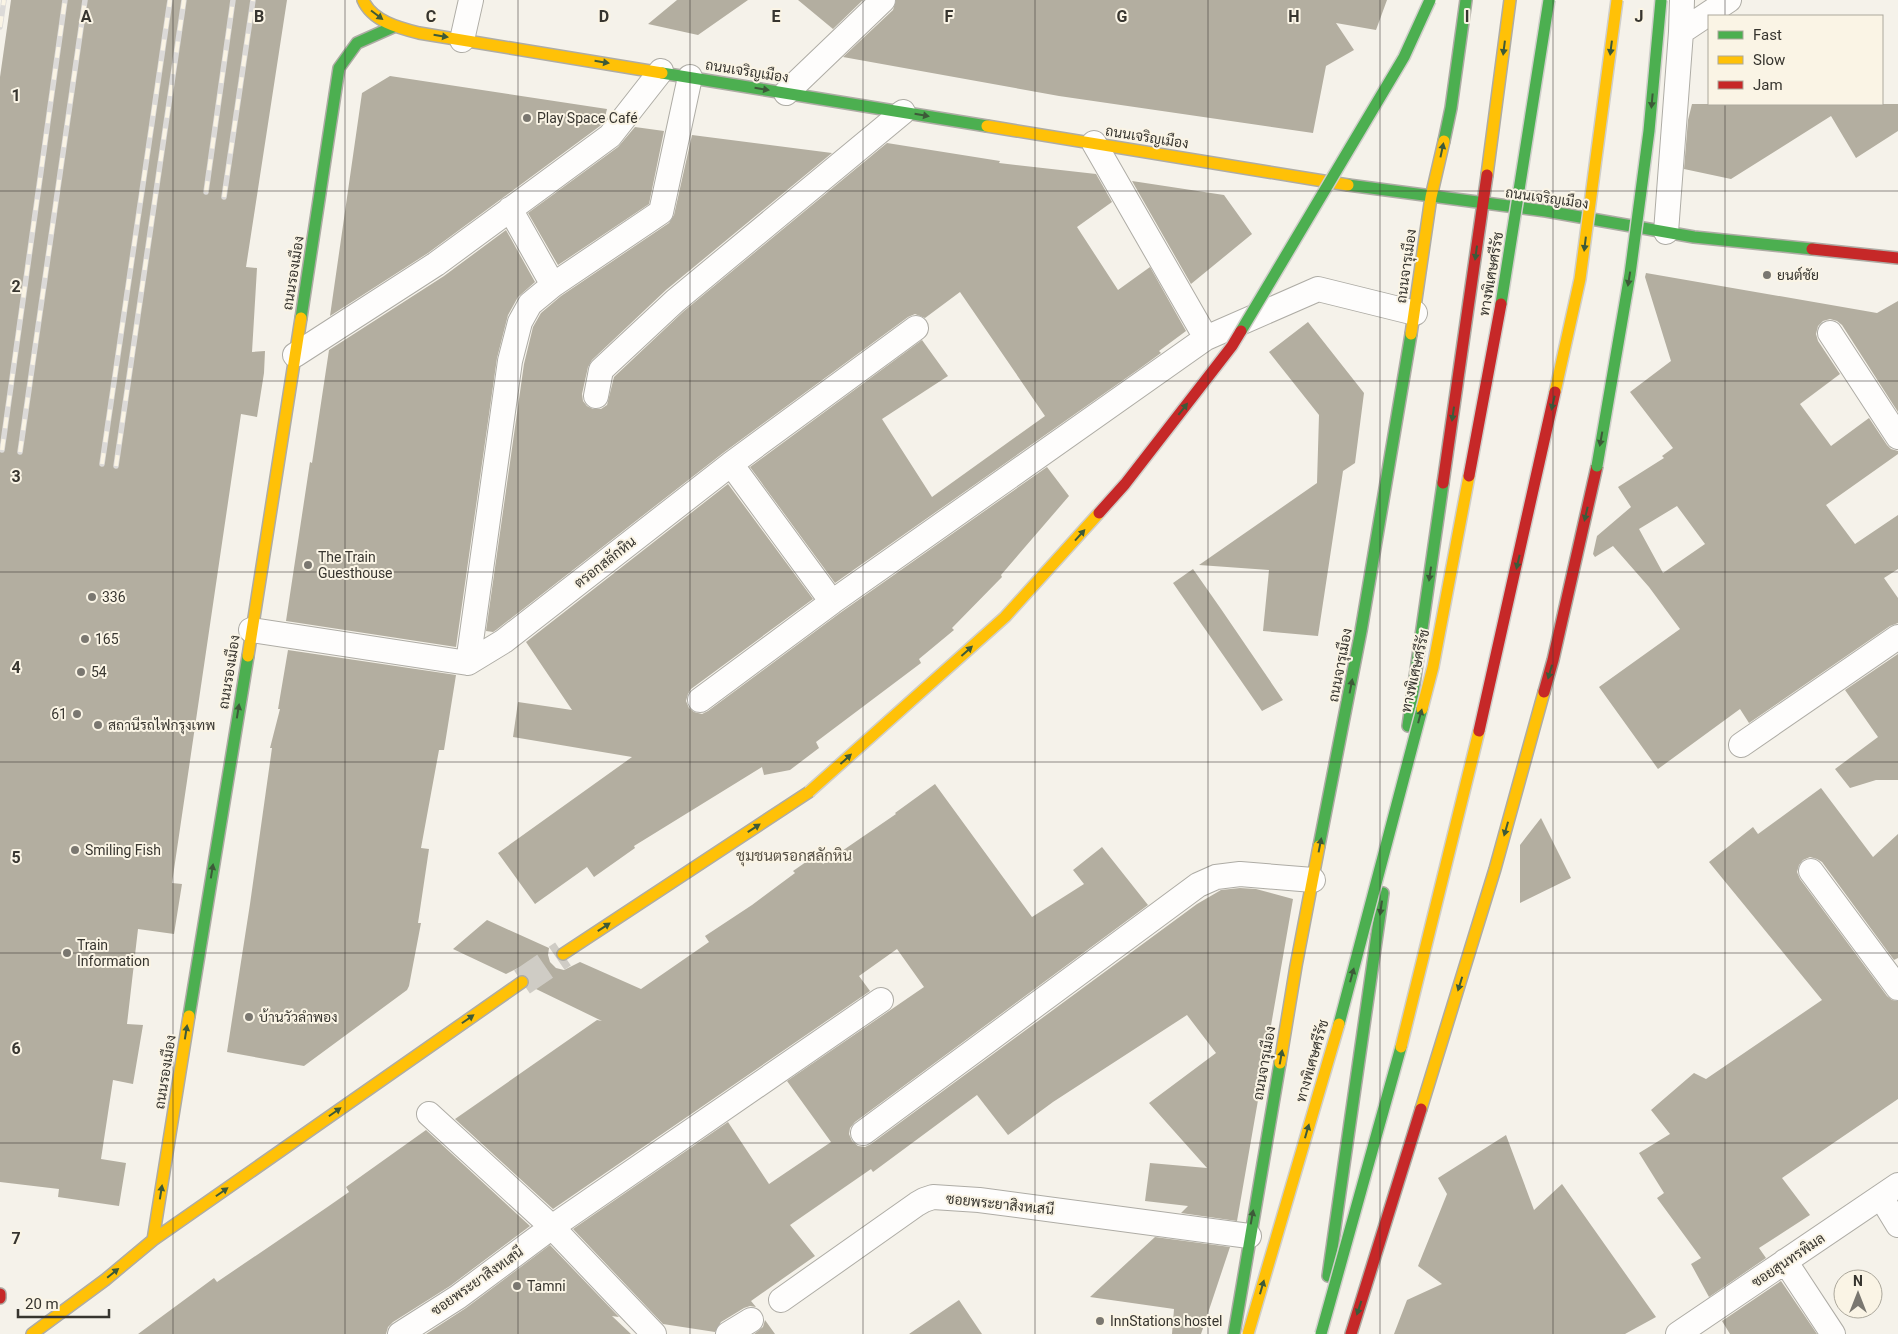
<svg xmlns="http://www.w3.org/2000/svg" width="1898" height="1334" font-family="Roboto,Sarabun,sans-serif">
	<rect width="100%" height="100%" fill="#f5f2ea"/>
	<!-- building -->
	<path fill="#b3aea0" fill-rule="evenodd" d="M 11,0 L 287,0 L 246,267 L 257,268 L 252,352 L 265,351 L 264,373 L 257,417 L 241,414 L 172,883 L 182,884 L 174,934 L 138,929 L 127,1024 L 143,1025 L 133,1084 L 113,1080 L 101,1159 L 126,1163 L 119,1206 L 58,1197 L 59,1189 L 0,1182 L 0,77 Z
		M 677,0 L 748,0 L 698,35 L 648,24 Z
		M 798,0 L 863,0 L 833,29 Z
		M 896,0 L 1387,0 L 1376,30 L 1336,23 L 1354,50 L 1326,66 L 1313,133 L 1059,96 L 843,57 L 893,10 Z
		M 390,76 L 607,109 L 604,121 L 600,126 L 428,253 L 330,316 L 362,93 Z
		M 1692,104 L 1898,104 L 1898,131 L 1856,158 L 1831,116 L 1731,179 L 1684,169 L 1688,120 Z
		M 635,127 L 664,131 L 649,204 L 558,265 L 528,213 L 618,147 Z
		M 692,135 L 832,153 L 666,290 L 592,360 L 588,367 L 582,394 L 583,401 L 587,406 L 593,409 L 601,409 L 607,405 L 614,377 L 684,311 L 887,143 L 1000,161 L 999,163 L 1096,174 L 1112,202 L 1077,227 L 1118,290 L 1150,267 L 1186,331 L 1159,351 L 1161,353 L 1139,369 L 835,583 L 750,467 L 922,340 L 948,376 L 882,419 L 932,497 L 1045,416 L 960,292 L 925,318 L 915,314 L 908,317 L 723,453 L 496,630 L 493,632 L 486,631 L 524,364 L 533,327 L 541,313 L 561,296 L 669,223 L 674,215 Z
		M 1132,181 L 1224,195 L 1252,234 L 1191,284 Z
		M 506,230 L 535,282 L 518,297 L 508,315 L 497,358 L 456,647 L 286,621 L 310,462 L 312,463 L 329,350 L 444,276 Z
		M 1646,273 L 1877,313 L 1898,301 L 1898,412 L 1842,325 L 1837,321 L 1830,319 L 1823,321 L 1818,326 L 1816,334 L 1818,341 L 1840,374 L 1800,404 L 1831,446 L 1869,418 L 1887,445 L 1891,449 L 1898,451 L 1898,454 L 1826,505 L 1855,544 L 1898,515 L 1898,569 L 1884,578 L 1898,598 L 1898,623 L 1890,626 L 1749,723 L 1740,709 L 1658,769 L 1599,687 L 1680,629 L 1649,587 L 1613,546 L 1595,557 L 1593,554 L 1597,536 L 1631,507 L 1618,487 L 1664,458 L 1662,456 L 1673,448 L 1630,392 L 1671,361 L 1645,277 ZM 1677,506 L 1705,544 L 1663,573 L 1639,529 Z
		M 1308,322 L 1364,393 L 1355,463 L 1343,471 L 1318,636 L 1263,631 L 1269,570 L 1199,565 L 1317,483 L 1319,415 L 1269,352 Z
		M 1047,467 L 1069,496 L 1001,575 L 1002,577 L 952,628 L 954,630 L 919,659 L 921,663 L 816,742 L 819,748 L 790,770 L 764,775 L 762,767 L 634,846 L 635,848 L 594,877 L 587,867 L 535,904 L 498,853 L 632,757 L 513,737 L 518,702 L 572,710 L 526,642 L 728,484 L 813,599 L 691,689 L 688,694 L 686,701 L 689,708 L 694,712 L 702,714 L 708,711 L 840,613 Z
		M 1193,569 L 1221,609 L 1283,700 L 1262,711 L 1173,583 Z
		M 288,650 L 456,675 L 444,750 L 439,750 L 421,848 L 429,849 L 418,923 L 421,923 L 409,986 L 407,990 L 304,1066 L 227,1052 L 250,904 L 272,748 L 270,748 L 280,709 L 278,709 Z
		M 1898,654 L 1898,780 L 1876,780 L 1850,788 L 1835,769 L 1878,737 L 1845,690 Z
		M 935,784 L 1032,917 L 1084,884 L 1073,870 L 1102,847 L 1148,905 L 855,1122 L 850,1128 L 849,1134 L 852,1141 L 858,1146 L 865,1147 L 871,1144 L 1197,904 L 1221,890 L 1240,888 L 1256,889 L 1293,899 L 1237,1221 L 1181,1213 L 1188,1206 L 1145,1201 L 1150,1163 L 1207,1168 L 1149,1103 L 1216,1053 L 1187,1015 L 1053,1102 L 1008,1135 L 977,1095 L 873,1172 L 871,1169 L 790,1225 L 815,1256 L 751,1301 L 756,1307 L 750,1306 L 744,1308 L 721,1322 L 715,1332 L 663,1324 L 573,1229 L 728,1122 L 769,1184 L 831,1142 L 787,1081 L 924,987 L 897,949 L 859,976 L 870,991 L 553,1209 L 455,1119 L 597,1020 L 602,1021 L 536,989 L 537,980 L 534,973 L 529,968 L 520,967 L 506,974 L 453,949 L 487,920 L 549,948 L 548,955 L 550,962 L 556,968 L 564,970 L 580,962 L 641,989 L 709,942 L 705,936 L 752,905 L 795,873 L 793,871 L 816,855 L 823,864 L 896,814 L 895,813 Z
		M 1821,788 L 1873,857 L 1898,834 L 1898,958 L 1894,960 L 1822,862 L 1817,859 L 1810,857 L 1803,860 L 1799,865 L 1797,872 L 1800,879 L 1887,996 L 1892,1000 L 1898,1001 L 1898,1099 L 1782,1178 L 1810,1215 L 1759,1248 L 1766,1258 L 1709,1297 L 1691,1264 L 1701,1258 L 1657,1198 L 1664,1193 L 1639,1153 L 1670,1134 L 1651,1110 L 1694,1073 L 1706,1079 L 1822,1000 L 1709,862 L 1753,827 L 1758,834 Z
		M 1541,818 L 1571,878 L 1520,903 L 1520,845 Z
		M 426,1130 L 530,1226 L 450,1286 L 393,1322 L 388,1327 L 386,1334 L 138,1334 L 214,1278 L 217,1282 L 326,1208 L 349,1192 L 346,1187 Z
		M 1506,1135 L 1534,1210 L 1562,1184 L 1656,1317 L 1625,1334 L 1394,1334 L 1407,1300 L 1442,1284 L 1418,1266 L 1447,1194 L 1438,1178 Z
		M 1155,1237 L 1230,1247 L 1201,1334 L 1172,1334 L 1174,1309 L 1090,1297 Z
		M 550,1245 L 619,1317 L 612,1316 L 631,1334 L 426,1334 L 466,1308 Z
		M 1781,1281 L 1817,1334 L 1730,1334 L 1722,1321 Z
		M 959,1300 L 982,1334 L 909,1334 Z
		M 765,1320 L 775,1334 L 754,1334 L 763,1327 Z"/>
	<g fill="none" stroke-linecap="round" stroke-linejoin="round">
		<!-- highway-tunnel -->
		<path stroke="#cfccc5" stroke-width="28" stroke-dasharray="28 14" stroke-linecap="butt" d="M 522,982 L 563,954"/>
		<!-- street casing -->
		<g stroke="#aeaca5" stroke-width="26">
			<path id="street" d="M 1681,32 L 1729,0
				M 462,40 L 471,0
				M 786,93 L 883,0
				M 1094,143 L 1206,338
				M 510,209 L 553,285
				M 1666,232 L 1681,32 L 1682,0
				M 1830,333 L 1898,437
				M 295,355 L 436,264 L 610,136 L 661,71
				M 596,396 L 601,370 L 675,301 L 903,112
				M 731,464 L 832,602
				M 251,630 L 468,663 L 504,641 L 731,464 L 916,328
				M 468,663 L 510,361 L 520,322 L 530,304 L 553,285 L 661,212 L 690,77
				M 700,700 L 832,602 L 1206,338 L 1318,289 L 1415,313
				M 1741,745 L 1898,637
				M 1811,871 L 1898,988
				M 429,1114 L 552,1227 L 654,1334
				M 863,1133 L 1198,885 L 1216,877 L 1240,874 L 1313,880
				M 1881,1197 L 1898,1225
				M 1785,1261 L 1833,1334
				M 781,1300 L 917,1204 L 924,1200 L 933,1197 L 979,1200 L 1249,1236
				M 400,1334 L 458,1297 L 552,1227 L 881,1000
				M 728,1334 L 751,1320
				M 1678,1334 L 1898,1185"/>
		</g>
		<!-- fast casing -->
		<g stroke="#aeaca5" stroke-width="14">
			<path id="fast" d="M 662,73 L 987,126
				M 1444,141 L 1451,108 L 1466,0
				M 1348,185 L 1546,211 L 1694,237 L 1812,249
				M 301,318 L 339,68 L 357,43 L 393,27
				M 1408,726 L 1443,483
				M 1319,846 L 1361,631 L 1411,334
				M 189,1016 L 248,656
				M 1328,1276 L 1383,893
				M 1234,1334 L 1280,1063"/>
		</g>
		<!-- slow casing -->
		<g stroke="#aeaca5" stroke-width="14">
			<path id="slow" d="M 363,0 C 372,21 399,28 419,33 L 662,73
				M 987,126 L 1348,185
				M 1487,175 L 1510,0
				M 1411,334 L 1431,197 L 1444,141
				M 248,656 L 301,318
				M 563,954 L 809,792
				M 1280,1063 L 1296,966 L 1319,846
				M 1421,1109 L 1495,869 L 1544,692
				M 153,1240 L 522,982
				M 32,1334 L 105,1280 L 153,1240 L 189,1016"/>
		</g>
		<!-- jam casing -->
		<g stroke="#aeaca5" stroke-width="14">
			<path id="jam" d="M 1812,249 L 1898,258
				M 1443,483 L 1487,175
				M 1544,692 L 1553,660 L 1597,466
				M 0,1294 L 0,1298
				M 1351,1334 L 1421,1109"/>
		</g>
		<!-- street -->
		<use href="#street" stroke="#fefdfc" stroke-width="24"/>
		<!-- fast -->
		<use href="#fast" stroke="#4caf50" stroke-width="11"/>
		<!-- slow -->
		<use href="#slow" stroke="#ffc107" stroke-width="11"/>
		<!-- jam -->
		<use href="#jam" stroke="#c62828" stroke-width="11"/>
		<!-- rail casing -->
		<g stroke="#dcdad8" stroke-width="5.5">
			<path id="rail" d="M 0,27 L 4,0
				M 206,192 L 233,0
				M 224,197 L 253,0
				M 2,450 L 65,0
				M 20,452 L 85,0
				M 102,464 L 170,0
				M 116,466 L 184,0"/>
		</g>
		<!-- rail -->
		<use href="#rail" stroke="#faf4e5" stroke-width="4" stroke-dasharray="11" stroke-linecap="butt"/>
		<!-- fast-bridge casing -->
		<g stroke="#cfceca" stroke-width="14" stroke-linecap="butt">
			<path id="fast-bridge" d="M 1501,304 L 1549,0
				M 1241,331 L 1404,57 L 1430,0
				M 1597,466 L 1630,274 L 1649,131 L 1661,0
				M 1339,1024 L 1422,709
				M 1321,1334 L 1401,1047"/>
		</g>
		<!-- slow-bridge casing -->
		<g stroke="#cfceca" stroke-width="14" stroke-linecap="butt">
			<path id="slow-bridge" d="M 1555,392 L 1580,279 L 1617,0
				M 1422,709 L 1433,667 L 1469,476
				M 809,792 L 1005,617 L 1099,513
				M 1401,1047 L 1479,731
				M 1248,1334 L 1339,1024"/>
		</g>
		<!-- jam-bridge casing -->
		<g stroke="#cfceca" stroke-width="14" stroke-linecap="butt">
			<path id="jam-bridge" d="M 1469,476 L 1501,304
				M 1099,513 L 1125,484 L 1232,346 L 1241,331
				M 1479,731 L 1555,392"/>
		</g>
		<!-- fast-bridge -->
		<use href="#fast-bridge" stroke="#4caf50" stroke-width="11"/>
		<!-- slow-bridge -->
		<use href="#slow-bridge" stroke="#ffc107" stroke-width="11"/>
		<!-- jam-bridge -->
		<use href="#jam-bridge" stroke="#c62828" stroke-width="11"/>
	</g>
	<!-- one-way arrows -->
	<defs><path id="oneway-solid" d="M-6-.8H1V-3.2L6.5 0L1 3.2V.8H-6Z" transform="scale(1.25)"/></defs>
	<g fill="#3d5a39">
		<use href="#oneway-solid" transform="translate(377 15) rotate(37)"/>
		<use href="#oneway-solid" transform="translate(441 36) rotate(9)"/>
		<use href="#oneway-solid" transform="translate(1504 48) rotate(97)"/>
		<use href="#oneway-solid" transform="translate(1611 48) rotate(97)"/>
		<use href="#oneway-solid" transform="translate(602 62) rotate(9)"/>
		<use href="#oneway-solid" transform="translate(762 89) rotate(9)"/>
		<use href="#oneway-solid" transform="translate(1652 101) rotate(95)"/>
		<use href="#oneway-solid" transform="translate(922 115) rotate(10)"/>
		<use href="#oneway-solid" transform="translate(1442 150) rotate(-78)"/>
		<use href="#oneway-solid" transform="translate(1585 244) rotate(97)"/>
		<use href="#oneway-solid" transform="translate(1476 253) rotate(98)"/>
		<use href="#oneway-solid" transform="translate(1629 279) rotate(99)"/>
		<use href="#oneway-solid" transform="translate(1553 403) rotate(103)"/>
		<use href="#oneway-solid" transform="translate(1183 409) rotate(-52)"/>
		<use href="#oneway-solid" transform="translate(1453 414) rotate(98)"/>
		<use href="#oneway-solid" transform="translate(1601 439) rotate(100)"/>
		<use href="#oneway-solid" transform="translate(1586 514) rotate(103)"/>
		<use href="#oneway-solid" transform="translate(1080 535) rotate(-48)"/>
		<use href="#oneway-solid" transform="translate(1518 562) rotate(103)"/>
		<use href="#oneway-solid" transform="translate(1430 574) rotate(98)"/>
		<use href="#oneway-solid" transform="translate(967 651) rotate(-42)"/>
		<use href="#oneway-solid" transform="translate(1550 672) rotate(106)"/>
		<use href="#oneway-solid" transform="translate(1351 686) rotate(-79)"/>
		<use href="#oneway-solid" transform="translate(238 711) rotate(-81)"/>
		<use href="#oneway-solid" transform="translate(1420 716) rotate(-75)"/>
		<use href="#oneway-solid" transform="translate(846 759) rotate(-42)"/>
		<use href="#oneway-solid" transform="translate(754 828) rotate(-33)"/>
		<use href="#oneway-solid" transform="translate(1506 829) rotate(106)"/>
		<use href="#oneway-solid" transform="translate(1320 845) rotate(-79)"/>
		<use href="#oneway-solid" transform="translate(212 871) rotate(-81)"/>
		<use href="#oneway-solid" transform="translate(1381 908) rotate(98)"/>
		<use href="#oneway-solid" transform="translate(604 927) rotate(-33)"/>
		<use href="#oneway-solid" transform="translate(1352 975) rotate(-75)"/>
		<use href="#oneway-solid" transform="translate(1460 984) rotate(107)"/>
		<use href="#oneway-solid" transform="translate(468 1019) rotate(-35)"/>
		<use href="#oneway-solid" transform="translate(186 1032) rotate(-81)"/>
		<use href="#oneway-solid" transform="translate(1281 1057) rotate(-80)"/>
		<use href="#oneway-solid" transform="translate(335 1112) rotate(-35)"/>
		<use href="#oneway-solid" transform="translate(1307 1131) rotate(-74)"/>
		<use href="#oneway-solid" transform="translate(161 1192) rotate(-81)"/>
		<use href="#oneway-solid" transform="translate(222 1192) rotate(-35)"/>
		<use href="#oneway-solid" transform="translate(1252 1217) rotate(-80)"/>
		<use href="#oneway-solid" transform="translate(113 1273) rotate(-39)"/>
		<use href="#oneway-solid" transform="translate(1262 1287) rotate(-74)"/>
		<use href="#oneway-solid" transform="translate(1359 1308) rotate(108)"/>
	</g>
	<!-- grid -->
	<path fill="none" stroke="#37352f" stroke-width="1" stroke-opacity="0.55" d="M 173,0 L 173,1334M 345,0 L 345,1334M 518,0 L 518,1334M 690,0 L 690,1334M 863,0 L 863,1334M 1035,0 L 1035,1334M 1208,0 L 1208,1334M 1380,0 L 1380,1334M 1553,0 L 1553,1334M 1725,0 L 1725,16M 1725,104 L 1725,1334M 0,191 L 1898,191M 0,381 L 1898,381M 0,572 L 1898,572M 0,762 L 1898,762M 0,953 L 1898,953M 0,1143 L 1898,1143"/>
	<!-- markers -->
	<g fill="#7a7770" stroke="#faf4e5" stroke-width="2">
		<circle cx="527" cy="118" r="5"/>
		<circle cx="1767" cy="275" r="5"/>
		<circle cx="308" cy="565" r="5"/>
		<circle cx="92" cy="597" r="5"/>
		<circle cx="85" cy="639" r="5"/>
		<circle cx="81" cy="672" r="5"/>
		<circle cx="77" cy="714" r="5"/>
		<circle cx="98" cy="725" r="5"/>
		<circle cx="75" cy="850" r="5"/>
		<circle cx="67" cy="953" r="5"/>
		<circle cx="249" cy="1017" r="5"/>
		<circle cx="517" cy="1286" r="5"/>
		<circle cx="1100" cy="1321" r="5"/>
	</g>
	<g text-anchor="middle" stroke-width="4" stroke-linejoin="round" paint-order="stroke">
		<!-- street labels -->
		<g font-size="14" fill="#37352f" stroke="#faf4e5">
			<text transform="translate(747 71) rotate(9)" y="5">ถนนเจริญเมือง</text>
			<text transform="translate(1147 137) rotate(9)" y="5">ถนนเจริญเมือง</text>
			<text transform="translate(1547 198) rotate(8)" y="5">ถนนเจริญเมือง</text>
			<text transform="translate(1406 266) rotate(-82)" y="5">ถนนจารุเมือง</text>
			<text transform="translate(293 273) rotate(-81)" y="5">ถนนรองเมือง</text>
			<text transform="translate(1491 274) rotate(-80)" y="5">ทางพิเศษศรีรัช</text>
			<text transform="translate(605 562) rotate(-38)" y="5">ตรอกสลักหิน</text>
			<text transform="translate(1340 665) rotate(-79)" y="5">ถนนจารุเมือง</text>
			<text transform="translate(1415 671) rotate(-77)" y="5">ทางพิเศษศรีรัช</text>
			<text transform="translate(229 672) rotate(-81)" y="5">ถนนรองเมือง</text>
			<text transform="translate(1312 1061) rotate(-74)" y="5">ทางพิเศษศรีรัช</text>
			<text transform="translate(1264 1063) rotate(-80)" y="5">ถนนจารุเมือง</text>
			<text transform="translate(165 1072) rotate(-81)" y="5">ถนนรองเมือง</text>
			<text transform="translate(1000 1204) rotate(6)" y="5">ซอยพระยาสิงหเสนี</text>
			<text transform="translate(1788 1260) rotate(-34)" y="5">ซอยสุนทรพิมล</text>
			<text transform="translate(477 1281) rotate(-35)" y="5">ซอยพระยาสิงหเสนี</text>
		</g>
		<!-- poi labels -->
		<g font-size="14" fill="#37352f" stroke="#faf4e5" text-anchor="start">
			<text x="537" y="123">Play Space Café</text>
			<text x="1777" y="280">ยนต์ชัย</text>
			<text x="318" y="562">The Train<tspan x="318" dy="16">Guesthouse</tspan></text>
			<text x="102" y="602">336</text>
			<text x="95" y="644">165</text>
			<text x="91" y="677">54</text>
			<text x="67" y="719" text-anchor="end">61</text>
			<text x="108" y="730">สถานีรถไฟกรุงเทพ</text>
			<text x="85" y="855">Smiling Fish</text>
			<text x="77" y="950">Train<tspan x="77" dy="16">Information</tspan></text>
			<text x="259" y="1022">บ้านวัวลำพอง</text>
			<text x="527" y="1291">Tamni</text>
			<text x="1110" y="1326">InnStations hostel</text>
		</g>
		<!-- neighbourhood labels -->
		<g font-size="15" fill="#585246" stroke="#faf4e5">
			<text x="794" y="861">ชุมชนตรอกสลักหิน</text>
		</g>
	</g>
	<g font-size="16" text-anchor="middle" font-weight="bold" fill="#37352f" stroke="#faf4e5" stroke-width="4" stroke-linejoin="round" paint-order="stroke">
		<text x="86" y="22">A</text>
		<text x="259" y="22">B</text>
		<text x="431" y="22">C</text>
		<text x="604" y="22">D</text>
		<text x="776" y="22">E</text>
		<text x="949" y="22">F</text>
		<text x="1122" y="22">G</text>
		<text x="1294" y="22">H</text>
		<text x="1467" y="22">I</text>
		<text x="1639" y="22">J</text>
		<text x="16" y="101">1</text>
		<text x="16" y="292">2</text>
		<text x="16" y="482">3</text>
		<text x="16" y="673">4</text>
		<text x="16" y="863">5</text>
		<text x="16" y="1054">6</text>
		<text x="16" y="1244">7</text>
	</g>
	<!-- legend -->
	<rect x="1708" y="15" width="175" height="90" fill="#faf4e5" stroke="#aca89c"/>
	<rect x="1718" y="31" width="25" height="8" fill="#4caf50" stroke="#aca89c"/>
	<text x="1753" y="40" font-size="15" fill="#37352f">Fast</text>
	<rect x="1718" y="56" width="25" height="8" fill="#ffc107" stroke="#aca89c"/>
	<text x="1753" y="65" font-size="15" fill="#37352f">Slow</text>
	<rect x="1718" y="81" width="25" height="8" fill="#c62828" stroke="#aca89c"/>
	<text x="1753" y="90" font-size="15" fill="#37352f">Jam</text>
	<!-- north arrow -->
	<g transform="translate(1858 1294)"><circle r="24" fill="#faf4e5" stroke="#aca89c"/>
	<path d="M0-4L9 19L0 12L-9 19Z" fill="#7a7770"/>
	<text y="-8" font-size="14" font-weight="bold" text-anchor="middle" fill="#37352f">N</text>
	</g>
	<!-- scale -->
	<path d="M18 1309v8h91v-8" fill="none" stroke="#37352f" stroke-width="2.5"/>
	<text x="25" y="1309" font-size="15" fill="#37352f" stroke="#faf4e5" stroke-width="4" paint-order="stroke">20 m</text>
</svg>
